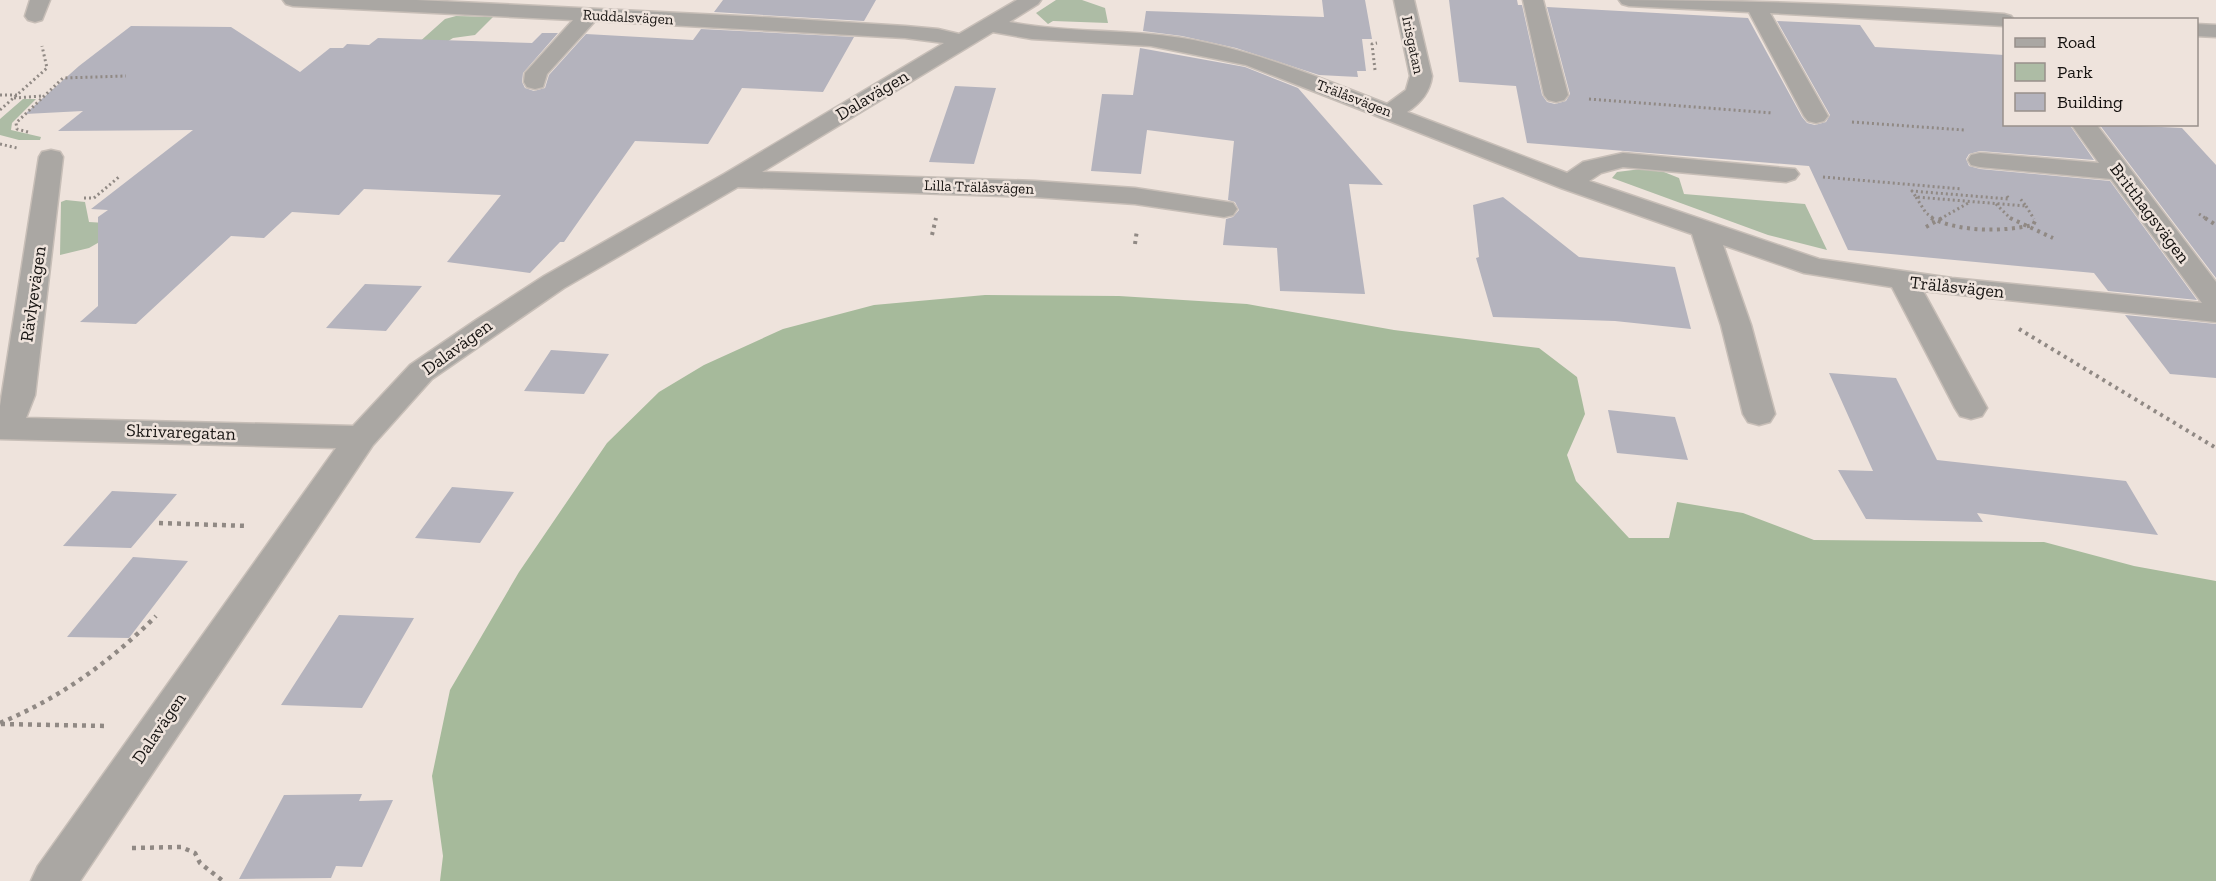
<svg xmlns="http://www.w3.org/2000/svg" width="2216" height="881" font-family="'Zilla Slab',serif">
	<rect width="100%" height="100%" fill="#eee3dc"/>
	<!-- green -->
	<path fill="#adbca5" d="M 1056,0 L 1082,0 L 1105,8 L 1108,23 L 1053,21 L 1048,24 L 1036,13 Z
		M 456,16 L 493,17 L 475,35 L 453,38 L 442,45 L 398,61 L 445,19 Z
		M 23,99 L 36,99 L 12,123 L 11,130 L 41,137 L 40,140 L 19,140 L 0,135 L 0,119 Z
		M 1641,169 L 1664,172 L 1679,178 L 1684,194 L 1805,204 L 1827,250 L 1768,235 L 1612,178 L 1617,172 Z
		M 66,200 L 85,202 L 89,222 L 106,223 L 103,240 L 89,248 L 60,255 L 61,202 Z"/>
	<!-- forest -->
	<path fill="#a6ba9b" d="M 985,295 L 1119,296 L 1247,304 L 1394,330 L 1539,348 L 1577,377 L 1585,414 L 1567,455 L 1576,481 L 1629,538 L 1669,538 L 1677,502 L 1743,513 L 1814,540 L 2044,542 L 2134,566 L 2216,581 L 2216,881 L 440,881 L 443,856 L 432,776 L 450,690 L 519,572 L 607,443 L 659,392 L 704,365 L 783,329 L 874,305 Z"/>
	<!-- building -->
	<path fill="#b4b3bd" d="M 723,0 L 876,0 L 864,21 L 714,12 Z
		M 1322,0 L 1365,0 L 1372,39 L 1362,39 L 1366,71 L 1357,71 L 1358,77 L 1319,75 L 1236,48 L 1182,36 L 1143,31 L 1146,11 L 1324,17 Z
		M 1449,0 L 1517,0 L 1518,5 L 1522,5 L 1542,95 L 1547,102 L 1555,104 L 1566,101 L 1570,94 L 1547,7 L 1748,18 L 1802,117 L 1807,123 L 1815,125 L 1826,122 L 1830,115 L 1777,21 L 1860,25 L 1875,47 L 2004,55 L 2004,124 L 2069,124 L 2094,160 L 1980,151 L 1969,154 L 1966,159 L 1969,166 L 1980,169 L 2110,181 L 2197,300 L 2108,291 L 2094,273 L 1848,250 L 1809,166 L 1527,143 L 1516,86 L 1459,82 Z
		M 131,26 L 231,27 L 300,72 L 330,48 L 343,48 L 347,44 L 369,45 L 378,38 L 532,43 L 542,33 L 558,33 L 523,73 L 522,82 L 525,88 L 534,91 L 545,88 L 549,75 L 586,34 L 693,40 L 701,29 L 854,37 L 823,92 L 742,88 L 708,144 L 635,141 L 564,242 L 560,242 L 530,273 L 447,262 L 501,195 L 364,189 L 339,215 L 292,212 L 264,238 L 231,236 L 136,324 L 80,322 L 98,306 L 98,217 L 108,210 L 91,209 L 193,130 L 58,131 L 83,111 L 25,114 L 79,66 Z
		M 1140,48 L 1245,67 L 1298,88 L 1383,185 L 1349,184 L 1365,294 L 1280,291 L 1277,248 L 1223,245 L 1226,219 L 1233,217 L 1239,210 L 1235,202 L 1228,200 L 1234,141 L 1147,130 L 1141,174 L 1091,171 L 1102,94 L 1133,95 Z
		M 955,86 L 996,88 L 974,164 L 929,162 Z
		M 2099,124 L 2182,128 L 2216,165 L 2216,278 Z
		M 1503,197 L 1579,257 L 1675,267 L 1691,329 L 1615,321 L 1493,317 L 1476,258 L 1479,257 L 1473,205 Z
		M 365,284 L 422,286 L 386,331 L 326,328 Z
		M 2125,315 L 2216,324 L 2216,378 L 2170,374 Z
		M 551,350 L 609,354 L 584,394 L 524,391 Z
		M 1829,373 L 1896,378 L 1937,460 L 2126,481 L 2158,535 L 1977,513 L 1983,522 L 1866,519 L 1838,470 L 1873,471 Z
		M 1608,410 L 1675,417 L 1688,460 L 1617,453 Z
		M 452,487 L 514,492 L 480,543 L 415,538 Z
		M 112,491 L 177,494 L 131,548 L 63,546 Z
		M 133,557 L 188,561 L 129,638 L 67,637 Z
		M 339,615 L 414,618 L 362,708 L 281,705 Z
		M 362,794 L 359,801 L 393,800 L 362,867 L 336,866 L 331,878 L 239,879 L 284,795 Z"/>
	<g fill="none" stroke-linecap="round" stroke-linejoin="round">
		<!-- minor casing -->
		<g stroke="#c7beb7" stroke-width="3">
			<path id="minor" d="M 30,0 L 50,0 L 42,20 L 35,22 L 28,20 L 25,16 Z
				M 283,0 L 417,0 L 760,17 L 905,26 L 938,29 L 959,34 L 1017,0 L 1041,0 L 1038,4 L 1009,22 C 1066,33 1125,29 1182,38 C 1254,50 1320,78 1387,104 L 1406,90 L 1410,76 L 1394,0 L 1414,0 L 1432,76 C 1430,92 1421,103 1407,112 L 1567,173 L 1583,162 L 1623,153 L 1795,169 L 1799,174 L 1795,179 L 1786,182 L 1623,167 L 1601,173 L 1589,181 L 1819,259 L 1952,278 L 2202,303 L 2111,179 L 1980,167 L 1971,165 L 1968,160 L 1971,155 L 1980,153 L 2099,163 L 2071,124 L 2096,124 L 2216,282 L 2216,322 L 1923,291 L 1987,408 L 1982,416 L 1971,419 L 1960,416 L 1955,408 L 1892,287 L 1804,273 L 1723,245 L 1751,325 L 1775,414 L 1770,422 L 1759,425 L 1748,422 L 1743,414 L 1721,325 L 1692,234 L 1561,188 L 1246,65 L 1151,46 L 1032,39 L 993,32 L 762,172 L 1035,181 L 1135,188 L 1233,203 L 1237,209 L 1233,215 L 1224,217 L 1135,204 L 1035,197 L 738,187 L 564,288 L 432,379 L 373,445 L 80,881 L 31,881 L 38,866 L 336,448 L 0,439 L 0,406 L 39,157 L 42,152 L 51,150 L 60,152 L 63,157 L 35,395 L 26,418 L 353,426 L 410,365 L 476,320 L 544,276 L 724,174 L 944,43 L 905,38 L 595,21 L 547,74 L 543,87 L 535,89 L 527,87 L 524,82 L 525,73 L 573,20 L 293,6 L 286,4 Z
				M 1523,0 L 1543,0 L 1568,95 L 1564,100 L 1556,102 L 1548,100 L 1544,95 Z
				M 1619,0 C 1748,0 1876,5 2004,14 L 2011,16 L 2014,20 L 2004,20 L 2004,26 L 1770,13 L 1828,116 L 1824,121 L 1816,123 L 1808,121 L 1804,116 L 1749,12 L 1629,6 L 1622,4 Z
				M 2196,24 L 2216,25 L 2216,37 L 2196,36 Z"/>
		</g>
		<!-- path-far2 -->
		<path stroke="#908984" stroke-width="3" stroke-dasharray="2 3" stroke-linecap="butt" d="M 1375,70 L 1372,44 L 1377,43
			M 0,95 L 17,95
			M 14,98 L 42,96
			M 1589,99 L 1773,113
			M 0,110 L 47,68 L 42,46
			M 1852,122 L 1964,130
			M 28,132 L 17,129 L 16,123 L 63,78 L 126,76
			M 0,144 L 17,148
			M 1823,177 L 1962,189
			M 2007,196 L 2009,199 L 1912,191 L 1916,197 L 2026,206 L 2019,197
			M 1916,197 L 1926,213 L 1935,219
			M 84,198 L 94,198 L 120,176
			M 1996,204 L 2011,219
			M 2026,206 L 2034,219
			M 2199,214 L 2207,219
			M 1940,219 L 1970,202"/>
		<!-- path-far1 -->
		<path stroke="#908984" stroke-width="4" stroke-dasharray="3 4.5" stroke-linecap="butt" d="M 1931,218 C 1960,232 2002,232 2033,225 L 2035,221 L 2033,218
			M 2010,218 L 2053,238
			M 2205,218 L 2216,225
			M 1926,227 L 1942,218
			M 932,235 L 936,218
			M 1135,244 L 1137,230
			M 2019,329 L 2216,448"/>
		<!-- path -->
		<path stroke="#908984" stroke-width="4.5" stroke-dasharray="4 5" stroke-linecap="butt" d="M 159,523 L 248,526
			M 0,723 C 60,698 110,662 156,616
			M 1,724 L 107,726
			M 132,848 L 181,847 L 195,853 L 200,863 L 223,881"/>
		<!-- minor -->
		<use href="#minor" fill="#aaa7a3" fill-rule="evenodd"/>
	</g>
	<g text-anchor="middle" stroke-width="5" stroke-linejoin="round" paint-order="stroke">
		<!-- far-street labels -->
		<g font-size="15" fill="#161311" stroke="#eee3dc">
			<text transform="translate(628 17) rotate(3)" y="5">Ruddalsvägen</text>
			<text transform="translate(1413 45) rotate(78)" y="5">Irisgatan</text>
			<text transform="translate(1354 98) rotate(21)" y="5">Trälåsvägen</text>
			<text transform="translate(979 187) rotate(2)" y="5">Lilla Trälåsvägen</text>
		</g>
		<!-- street labels -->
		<g font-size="18" fill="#161311" stroke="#eee3dc">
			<text transform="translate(872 95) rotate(-31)" y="6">Dalavägen</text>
			<text transform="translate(2150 213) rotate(53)" y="6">Britthagsvägen</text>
			<text transform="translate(1957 287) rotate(6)" y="6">Trälåsvägen</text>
			<text transform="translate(33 294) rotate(-82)" y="6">Rävlyevägen</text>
			<text transform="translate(457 347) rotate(-36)" y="6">Dalavägen</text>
			<text transform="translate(181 432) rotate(2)" y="6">Skrivaregatan</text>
			<text transform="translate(159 728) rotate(-56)" y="6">Dalavägen</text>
		</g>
	</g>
	<!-- legend -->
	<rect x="2003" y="18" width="195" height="108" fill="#eee3dc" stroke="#98908b" stroke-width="1.5"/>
	<rect x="2015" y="38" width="30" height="9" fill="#aaa7a3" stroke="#98908b" stroke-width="1.5"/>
	<text x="2057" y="48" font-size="18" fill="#161311">Road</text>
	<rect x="2015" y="63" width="30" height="18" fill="#adbca5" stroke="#98908b" stroke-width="1.5"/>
	<text x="2057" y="78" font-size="18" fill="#161311">Park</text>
	<rect x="2015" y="93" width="30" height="18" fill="#b4b3bd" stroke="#98908b" stroke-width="1.5"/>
	<text x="2057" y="108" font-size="18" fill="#161311">Building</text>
</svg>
